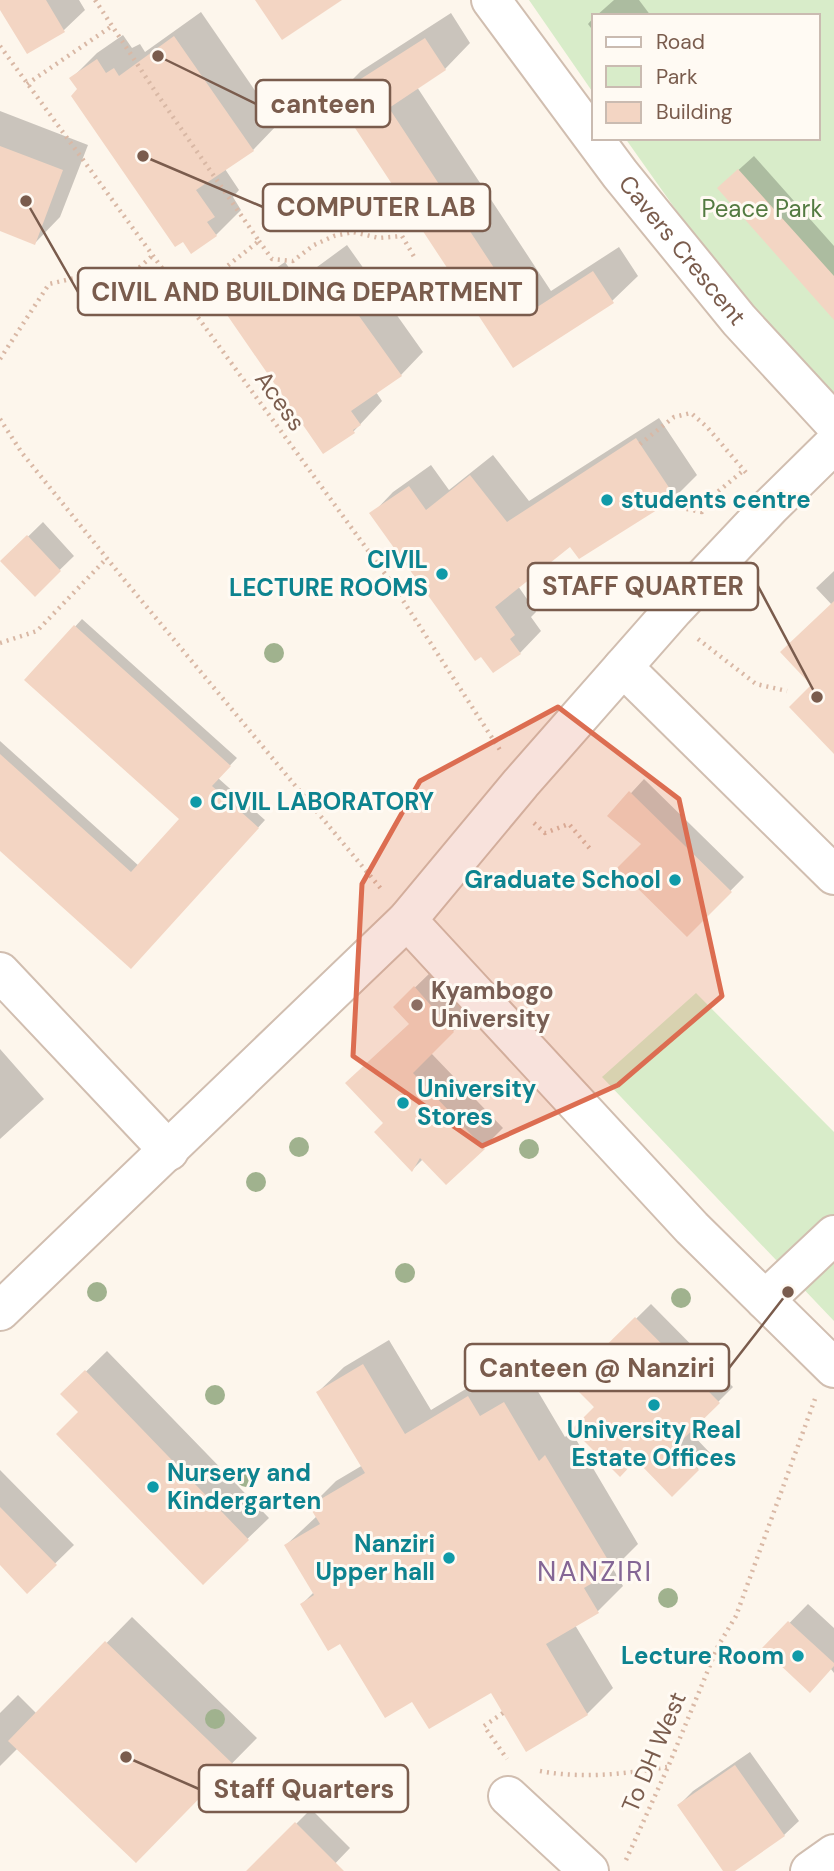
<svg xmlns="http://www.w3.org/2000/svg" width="834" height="1871" font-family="'DM Sans',sans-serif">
	<rect width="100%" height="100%" fill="#fdf6ec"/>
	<!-- green -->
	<path fill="#d8ecc9" d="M 529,0 L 834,0 L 834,433 L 625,138 L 818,138 L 818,16 L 594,16 L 594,94 Z
		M 696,993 L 834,1132 L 834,1321 L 602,1077 Z"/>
	<!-- shadow -->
	<path fill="#0003" d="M 0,0 L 79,0 L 85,10 L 64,30 L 28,52 L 0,7 Z
		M 614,0 L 639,0 L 651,16 L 596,16 Z
		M 201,12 L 278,124 L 253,150 L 225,169 L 239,190 L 233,197 L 241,210 L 216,235 L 79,89 L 72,78 L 97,53 L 123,35 L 132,48 L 140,44 L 145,52 Z
		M 451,13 L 470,43 L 445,69 L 417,87 L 551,291 L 619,247 L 638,276 L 612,301 L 513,366 L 336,96 L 361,71 Z
		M 594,17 L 594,32 L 588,24 Z
		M 0,111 L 88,145 L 60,217 L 35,243 L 0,229 Z
		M 754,156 L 834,246 L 834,315 L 734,174 Z
		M 347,245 L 423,352 L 401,375 L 376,392 L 382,401 L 353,432 L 235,303 L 257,281 L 285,262 L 298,281 Z
		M 659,418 L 697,475 L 675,497 L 570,545 L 518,586 L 536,612 L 531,617 L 541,631 L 520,653 L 372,514 L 393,492 L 431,465 L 449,490 L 493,455 L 529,501 Z
		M 43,522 L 74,556 L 35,594 L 3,561 Z
		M 834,571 L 834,751 L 814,685 L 832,605 L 816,588 Z
		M 82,619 L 237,758 L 218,778 L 265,820 L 138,959 L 0,849 L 0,741 L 139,866 L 182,819 L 27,680 Z
		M 644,779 L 744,877 L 687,935 L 644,844 L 610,816 Z
		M 435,968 L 473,1011 L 431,1053 L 503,1128 L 483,1148 L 423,1159 L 412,1170 L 385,1123 L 411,1024 L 395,1007 Z
		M 0,1049 L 44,1099 L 0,1139 Z
		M 651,1304 L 733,1387 L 689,1431 L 712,1455 L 672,1494 L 572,1382 Z
		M 389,1340 L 431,1410 L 494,1372 L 506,1392 L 530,1378 L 565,1437 L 571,1431 L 638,1544 L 613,1569 L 623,1586 L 598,1611 L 575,1625 L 613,1688 L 587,1714 L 491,1691 L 341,1642 L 302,1604 L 314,1592 L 286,1545 L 317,1516 L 311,1506 L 336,1481 L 363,1465 L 318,1392 L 344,1367 Z
		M 107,1351 L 269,1518 L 203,1582 L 80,1412 L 63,1394 Z
		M 0,1470 L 74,1545 L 27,1591 L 0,1562 Z
		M 808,1604 L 834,1628 L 834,1673 L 831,1669 L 765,1648 Z
		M 132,1617 L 257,1738 L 136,1861 L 18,1748 L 0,1766 L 0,1713 L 18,1695 L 37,1714 Z
		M 750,1752 L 799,1821 L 784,1835 L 732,1871 L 725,1871 L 679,1805 L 693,1791 Z
		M 311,1809 L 350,1848 L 328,1871 L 249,1871 Z"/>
	<!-- building -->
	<path fill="#f3d5c3" d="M 0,0 L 46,0 L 65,32 L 27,54 L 0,10 Z
		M 255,0 L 342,0 L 282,40 Z
		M 174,36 L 254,151 L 196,190 L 215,217 L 207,222 L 217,236 L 191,254 L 183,242 L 175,247 L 71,96 L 77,89 L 69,78 L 97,59 L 106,73 L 114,68 L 119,76 Z
		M 425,38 L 446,70 L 389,108 L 525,315 L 593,271 L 614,303 L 513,368 L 334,96 Z
		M 0,146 L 63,170 L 35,245 L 0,231 Z
		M 738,169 L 834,276 L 834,320 L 717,188 Z
		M 324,267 L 402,376 L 351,411 L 361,425 L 353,430 L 355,433 L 323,454 L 225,312 L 234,305 L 232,303 L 262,283 L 275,302 Z
		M 636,438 L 676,498 L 579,559 L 570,547 L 495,607 L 515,635 L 510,639 L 521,654 L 493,673 L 481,657 L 475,661 L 369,513 L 409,486 L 426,510 L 470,475 L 507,522 Z
		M 27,535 L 61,571 L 35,597 L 0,561 Z
		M 834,601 L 834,754 L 789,707 L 811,685 L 780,652 Z
		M 74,625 L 231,766 L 212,786 L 259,828 L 131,969 L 0,851 L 0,754 L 131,872 L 179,819 L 24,680 Z
		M 629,791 L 732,892 L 687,937 L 617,868 L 641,844 L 607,816 Z
		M 414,986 L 454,1032 L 413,1073 L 485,1149 L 446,1185 L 420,1158 L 412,1172 L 374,1132 L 383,1123 L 345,1083 L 409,1024 L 393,1007 Z
		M 635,1317 L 720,1403 L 676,1446 L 699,1470 L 672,1497 L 636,1460 L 620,1477 L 572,1429 L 594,1407 L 569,1382 Z
		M 363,1364 L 405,1434 L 468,1396 L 480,1416 L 504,1402 L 539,1461 L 545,1455 L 614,1570 L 584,1588 L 599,1613 L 546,1644 L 588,1715 L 526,1752 L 491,1693 L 429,1729 L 412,1702 L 385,1718 L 340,1644 L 328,1651 L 300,1604 L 314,1595 L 284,1545 L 320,1524 L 309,1506 L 365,1473 L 316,1392 Z
		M 85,1370 L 249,1540 L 203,1585 L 56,1434 L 78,1412 L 60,1394 Z
		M 0,1507 L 57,1565 L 27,1594 L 0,1565 Z
		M 788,1621 L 834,1663 L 834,1666 L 810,1693 L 762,1648 Z
		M 105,1641 L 233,1764 L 136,1863 L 8,1741 Z
		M 735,1765 L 785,1836 L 735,1871 L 723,1871 L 677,1805 Z
		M 295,1822 L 344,1871 L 246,1871 Z"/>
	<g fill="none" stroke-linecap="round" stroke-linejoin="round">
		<!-- minor casing -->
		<g stroke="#d1beb0" stroke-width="42">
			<g id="minor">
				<path id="s1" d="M 491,0 L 620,174 L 739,320 L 834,423"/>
				<path d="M 623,667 L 834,875"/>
				<path d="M 407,920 L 692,1228 L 834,1368"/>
				<path d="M 0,972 L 169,1151"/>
				<path d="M 765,1300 L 834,1235"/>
				<path d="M 0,1311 L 407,920 L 521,783 L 674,609 L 770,507 L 834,444"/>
				<path d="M 508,1796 L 589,1871"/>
				<path d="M 810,1871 L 834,1854"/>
			</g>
		</g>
		<!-- path -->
		<path stroke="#d9b8a5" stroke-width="4.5" stroke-dasharray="2 5" stroke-linecap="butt" d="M 95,0 L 155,91 L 259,241 L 184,300
			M 0,46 L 391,582 L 500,750
			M 27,84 L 112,26
			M 259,241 L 272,259 L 293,261 L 314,245 L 334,236 L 353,232 L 379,238 L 402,236 L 416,260
			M 0,359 L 49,284 L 75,278 L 118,287 L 152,256
			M 0,419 L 22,453 L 126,582 L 382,890
			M 640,444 L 674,417 L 691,413 L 707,427 L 748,475
			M 666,505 L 702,512 L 715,494 L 744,470
			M 698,639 L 756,684 L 787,691
			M 0,643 L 37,631 L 107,558
			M 534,823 L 545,833 L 569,824 L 591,850
			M 503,1713 L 484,1726 L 507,1759
			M 540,1771 C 583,1779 625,1774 667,1767
			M 626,1860 L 668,1767 L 718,1646 L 736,1616 L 815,1399"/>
		<!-- minor -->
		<use href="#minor" stroke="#fff" stroke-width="38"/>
	</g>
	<!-- trees -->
	<g fill="#a0b28e">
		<circle cx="274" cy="653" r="10"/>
		<circle cx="299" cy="1147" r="10"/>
		<circle cx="529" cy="1149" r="10"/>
		<circle cx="256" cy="1182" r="10"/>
		<circle cx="405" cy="1273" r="10"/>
		<circle cx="97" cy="1292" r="10"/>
		<circle cx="681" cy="1298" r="10"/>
		<circle cx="215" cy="1395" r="10"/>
		<circle cx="246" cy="1477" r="10"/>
		<circle cx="668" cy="1598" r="10"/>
		<circle cx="215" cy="1719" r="10"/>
	</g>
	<!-- marked area -->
	<path fill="#dc6d51" fill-opacity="0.2" stroke="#dc6d51" stroke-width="5" stroke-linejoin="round" d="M 558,707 L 679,799 L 722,996 L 618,1085 L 482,1146 L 353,1056 L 362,884 L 420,781 Z"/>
	<!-- markers -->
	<g fill="#0f9aa8" stroke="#fffaf3" stroke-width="2.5">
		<circle cx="607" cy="500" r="7"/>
		<circle cx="442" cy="574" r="7"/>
		<circle cx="196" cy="802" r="7"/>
		<circle cx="675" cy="880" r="7"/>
		<circle cx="403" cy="1103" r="7"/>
		<circle cx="654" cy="1405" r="7"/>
		<circle cx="153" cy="1487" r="7"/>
		<circle cx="449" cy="1558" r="7"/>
		<circle cx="798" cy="1656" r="7"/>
	</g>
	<circle fill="#8d6e63" stroke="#fffaf3" stroke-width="2.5" cx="417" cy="1005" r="7"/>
	<g text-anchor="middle" stroke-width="6" stroke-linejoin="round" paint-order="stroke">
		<!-- park labels -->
		<g font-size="24" fill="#537a41" stroke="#fffaf3">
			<text x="762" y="217">Peace Park</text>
		</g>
		<!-- street labels -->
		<g font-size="24" fill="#7a5c4d" stroke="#fffaf3">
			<text dy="8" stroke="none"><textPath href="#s1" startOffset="315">Cavers Crescent</textPath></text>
			<text transform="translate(280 401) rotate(54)" y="8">Acess</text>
			<text transform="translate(654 1752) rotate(-67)" y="8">To DH West</text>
		</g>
		<!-- culture labels -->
		<g font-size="24" font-weight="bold" fill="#0d838f" stroke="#fffaf3" text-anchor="start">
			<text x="621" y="508">students centre</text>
			<text x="428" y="568" text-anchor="end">CIVIL<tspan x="428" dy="28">LECTURE ROOMS</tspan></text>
			<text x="210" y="810">CIVIL LABORATORY</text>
			<text x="661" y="888" text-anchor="end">Graduate School</text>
			<text x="417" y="1097">University<tspan x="417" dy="28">Stores</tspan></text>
			<text x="654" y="1438" text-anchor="middle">University Real<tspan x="654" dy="28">Estate Offices</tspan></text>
			<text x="167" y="1481">Nursery and<tspan x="167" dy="28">Kindergarten</tspan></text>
			<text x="435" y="1552" text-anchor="end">Nanziri<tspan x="435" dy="28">Upper hall</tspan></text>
			<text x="784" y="1664" text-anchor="end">Lecture Room</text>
		</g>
		<!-- education labels -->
		<g font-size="24" font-weight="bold" fill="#785e54" stroke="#fffaf3" text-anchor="start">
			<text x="431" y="999">Kyambogo<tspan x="431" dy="28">University</tspan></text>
		</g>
		<!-- quarter labels -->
		<g font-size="28" letter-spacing="2" fill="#846695" stroke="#fffaf3">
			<text x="595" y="1581">NANZIRI</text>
		</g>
	</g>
	<!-- callouts -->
	<path fill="none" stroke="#7a5c4d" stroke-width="2.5" d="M158 56L256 104M143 156L263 207M26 201L78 292M817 697L758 586M788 1292L729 1368M126 1757L199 1789"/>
	<g fill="#7a5c4d" stroke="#fffaf3" stroke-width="2.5">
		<circle cx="158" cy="56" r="7"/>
		<circle cx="143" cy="156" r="7"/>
		<circle cx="26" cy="201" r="7"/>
		<circle cx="817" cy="697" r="7"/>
		<circle cx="788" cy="1292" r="7"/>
		<circle cx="126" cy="1757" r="7"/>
	</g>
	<g fill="#fffaf3" stroke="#7a5c4d" stroke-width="2.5">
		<rect x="256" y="80" width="134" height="47" rx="7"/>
		<rect x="263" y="184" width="227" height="47" rx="7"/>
		<rect x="78" y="268" width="459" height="47" rx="7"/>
		<rect x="528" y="563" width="230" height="47" rx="7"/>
		<rect x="465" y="1344" width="264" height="47" rx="7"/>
		<rect x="199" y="1765" width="209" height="47" rx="7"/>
	</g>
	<g font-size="26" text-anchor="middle" font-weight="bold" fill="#7a5c4d">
		<text x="323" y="113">canteen</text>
		<text x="376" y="216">COMPUTER LAB</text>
		<text x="307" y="301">CIVIL AND BUILDING DEPARTMENT</text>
		<text x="643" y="595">STAFF QUARTER</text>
		<text x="597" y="1377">Canteen @ Nanziri</text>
		<text x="304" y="1798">Staff Quarters</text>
	</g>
	<!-- legend -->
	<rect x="592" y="14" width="228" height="126" fill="#fffaf3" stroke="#cabbb1" stroke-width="2"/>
	<rect x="606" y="37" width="35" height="10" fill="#ffffff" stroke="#cabbb1" stroke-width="2"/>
	<text x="656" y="49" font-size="21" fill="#7a5c4d">Road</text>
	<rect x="606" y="66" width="35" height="21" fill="#d8ecc9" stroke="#cabbb1" stroke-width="2"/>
	<text x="656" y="84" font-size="21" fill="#7a5c4d">Park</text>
	<rect x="606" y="102" width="35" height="21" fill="#f3d5c3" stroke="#cabbb1" stroke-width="2"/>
	<text x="656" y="119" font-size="21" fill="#7a5c4d">Building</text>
</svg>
